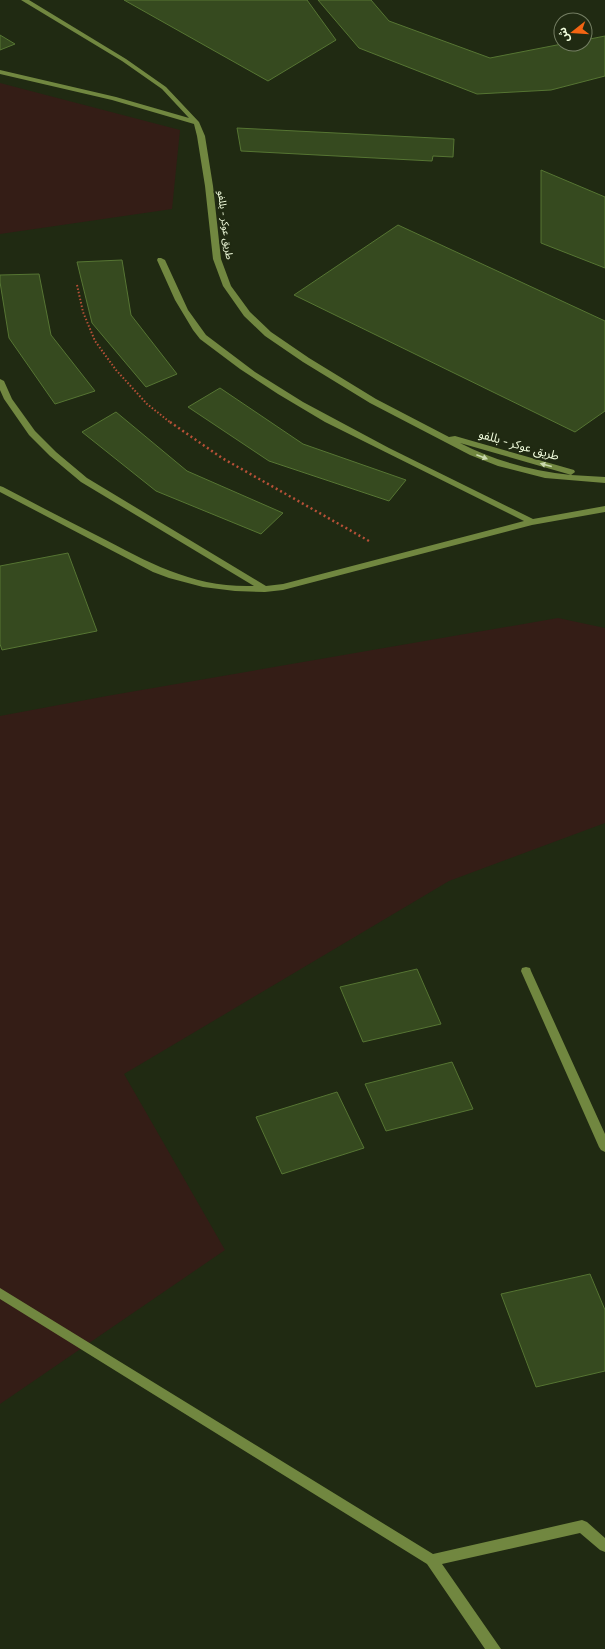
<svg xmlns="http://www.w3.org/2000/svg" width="605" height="1649" font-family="'Space Grotesk','Noto Sans Arabic',sans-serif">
	<rect width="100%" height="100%" fill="#202a12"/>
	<!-- green -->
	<path fill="#341d16" d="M 0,83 L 180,130 L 172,209 L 0,234 Z
		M 558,618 L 605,628 L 605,823 L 449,881 L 124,1074 L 225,1250 L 0,1404 L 0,716 L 107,696 Z"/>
	<!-- building -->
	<path fill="#364a1f" stroke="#567533" d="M 124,0 L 307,0 L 336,40 L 268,81 Z
		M 318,0 L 371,0 L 389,21 L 490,58 L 562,44 L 585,44 L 585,40 L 605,36 L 605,76 L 551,90 L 477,94 L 359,48 Z
		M 0,35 L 15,44 L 0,50 Z
		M 237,128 L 454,139 L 453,157 L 433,156 L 432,161 L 241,151 Z
		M 541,170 L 605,197 L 605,268 L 541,243 Z
		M 398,225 L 605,321 L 605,411 L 575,432 L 294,295 Z
		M 122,260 L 131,315 L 177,374 L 146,387 L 92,323 L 77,262 Z
		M 39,274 L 51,335 L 95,391 L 55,404 L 9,338 L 0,282 L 0,275 Z
		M 220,388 L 303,444 L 406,480 L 389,501 L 269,461 L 188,407 Z
		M 116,412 L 187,471 L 283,513 L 261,534 L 156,491 L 82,432 Z
		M 68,553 L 97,631 L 2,650 L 0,644 L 0,566 Z
		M 417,969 L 441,1024 L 363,1042 L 340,987 Z
		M 452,1062 L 473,1109 L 386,1131 L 365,1084 Z
		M 337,1092 L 364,1148 L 282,1174 L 256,1117 Z
		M 590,1274 L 605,1310 L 605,1371 L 536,1387 L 501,1294 Z"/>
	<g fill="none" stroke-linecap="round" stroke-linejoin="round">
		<!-- path-far1 -->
		<path stroke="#b75137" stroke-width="2" stroke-dasharray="1.5 2" stroke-linecap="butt" d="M 77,285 L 83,312 L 95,341 L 116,370 L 147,404 L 171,423"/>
		<!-- path -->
		<path stroke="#b75137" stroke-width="2.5" stroke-dasharray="2 3" stroke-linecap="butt" d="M 170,422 L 222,458 L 369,541"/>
		<!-- minor -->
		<path fill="#718740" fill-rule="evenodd" d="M 21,0 L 29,0 L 126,59 L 166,87 L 199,122 L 205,136 L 213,186 L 221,259 L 231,286 L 250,312 L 271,332 L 309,358 L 376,399 L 449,437 L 455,436 L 574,470 L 575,472 L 571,475 L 605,477 L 605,483 L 545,478 L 498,466 L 470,455 L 370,403 L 303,362 L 265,336 L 244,316 L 223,286 L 213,259 L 205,186 L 197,136 L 194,124 L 112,100 L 0,74 L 0,70 L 116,97 L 189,118 L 162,89 L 122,61 ZM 460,443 L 568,474 L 571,475 C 532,471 495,461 460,443 Z
			M 158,258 L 161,258 L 165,260 L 188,310 L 206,335 L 255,372 L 303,402 L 389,448 L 533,519 L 605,506 L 605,512 L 532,525 L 283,590 L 265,592 L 235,591 L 203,587 L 169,578 L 153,572 L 0,492 L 0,486 L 3,487 C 35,504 66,520 98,536 C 150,563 193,588 254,586 L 81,482 L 50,456 L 29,435 L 4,399 L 0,390 L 0,379 L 4,381 L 12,399 L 35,431 L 56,452 L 87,478 L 266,586 L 283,584 L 524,521 L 325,422 L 278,394 L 240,369 L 200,339 L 193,330 L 175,300 L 157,260 Z
			M 526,967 L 530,968 L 531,971 L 605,1134 L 605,1152 L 601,1150 L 599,1147 L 521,971 L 522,968 Z
			M 0,1288 L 433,1554 L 582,1520 L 587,1522 L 605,1538 L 605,1552 L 600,1550 L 580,1533 L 442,1564 L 501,1649 L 485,1649 L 427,1564 L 0,1299 Z"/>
	</g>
	<!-- one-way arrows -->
	<defs><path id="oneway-solid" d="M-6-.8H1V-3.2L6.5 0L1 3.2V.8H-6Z"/></defs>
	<g fill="#cbdaae">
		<use href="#oneway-solid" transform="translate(482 457) rotate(21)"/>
		<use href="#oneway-solid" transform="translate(546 465) rotate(-165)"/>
	</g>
	<g text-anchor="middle" stroke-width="4" stroke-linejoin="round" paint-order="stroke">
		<!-- far-street labels -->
		<g font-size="10" fill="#f1fddd" stroke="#202a12">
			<text transform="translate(226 225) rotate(83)" y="4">طريق عوكر - بللفو</text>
		</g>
		<!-- street labels -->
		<g font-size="12" fill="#f1fddd" stroke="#202a12">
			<text transform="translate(519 445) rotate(16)" y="4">طريق عوكر - بللفو</text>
		</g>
	</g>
	<!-- north arrow -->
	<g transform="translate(573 32) rotate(253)"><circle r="19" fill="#202a12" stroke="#747e63"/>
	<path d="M0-3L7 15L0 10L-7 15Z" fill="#f36513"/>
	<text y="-6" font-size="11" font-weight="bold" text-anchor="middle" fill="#f1fddd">ش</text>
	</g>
</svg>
